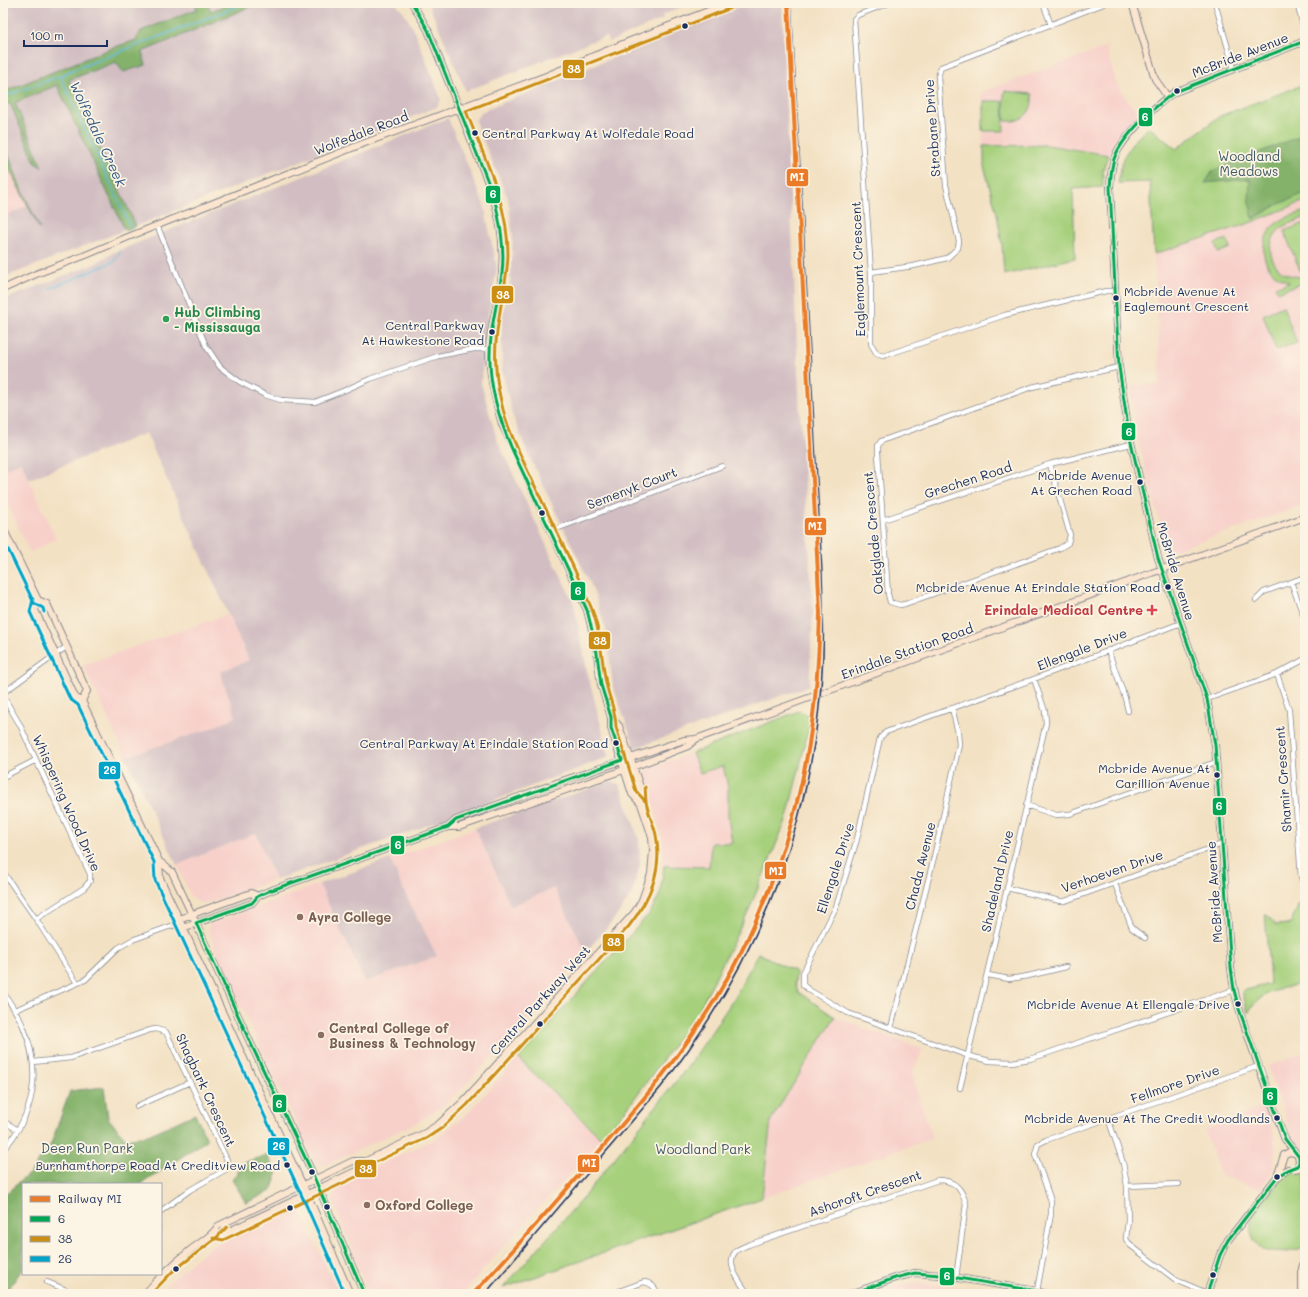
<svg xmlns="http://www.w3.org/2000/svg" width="1308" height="1297" font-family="Mali,sans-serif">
	<rect width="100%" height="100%" fill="#fcf5e5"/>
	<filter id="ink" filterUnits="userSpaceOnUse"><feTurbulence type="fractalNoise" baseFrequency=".025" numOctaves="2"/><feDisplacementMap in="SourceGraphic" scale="8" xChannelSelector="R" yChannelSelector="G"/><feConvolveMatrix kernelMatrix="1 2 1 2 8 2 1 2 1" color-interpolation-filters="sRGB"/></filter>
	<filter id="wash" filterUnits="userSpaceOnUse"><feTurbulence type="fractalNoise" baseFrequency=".012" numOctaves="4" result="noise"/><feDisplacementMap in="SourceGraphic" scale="16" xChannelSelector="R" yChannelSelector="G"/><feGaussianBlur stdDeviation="0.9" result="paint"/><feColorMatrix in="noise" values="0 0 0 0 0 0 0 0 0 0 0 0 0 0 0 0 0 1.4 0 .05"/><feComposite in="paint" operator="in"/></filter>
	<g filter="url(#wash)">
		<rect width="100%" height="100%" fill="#f3e1c3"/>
		<!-- built -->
		<path fill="#f7d0ca" d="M 1106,47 L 1116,83 L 1124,96 L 1139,114 L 1116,140 L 1108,155 L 1047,145 L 984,146 L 981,92 Z
			M 3,157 L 28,206 L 8,215 L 9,218 L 3,220 Z
			M 1305,201 L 1305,505 L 1168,552 L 1137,437 L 1130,386 L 1160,384 L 1156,283 L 1154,254 L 1247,224 Z
			M 21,462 L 56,539 L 30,552 L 3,494 L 3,470 Z
			M 228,614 L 249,660 L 220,672 L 237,717 L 213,728 L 126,757 L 83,665 Z
			M 692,753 L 701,773 L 723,766 L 728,787 L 728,817 L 732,843 L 710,847 L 709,867 L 664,866 L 662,837 L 653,802 L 642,775 L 647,768 Z
			M 475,828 L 511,906 L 554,888 L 586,952 L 479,1071 L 444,1105 L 422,1120 L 324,1166 L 316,1164 L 223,968 L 209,931 L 209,925 L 319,884 L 365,982 L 437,956 L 403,889 L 390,859 Z
			M 256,833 L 275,880 L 210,902 L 201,903 L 191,897 L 177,865 Z
			M 835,1017 L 850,1023 L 923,1049 L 912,1074 L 932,1138 L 762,1198 L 771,1120 Z
			M 1305,1052 L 1305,1154 L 1296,1144 L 1292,1136 L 1268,1066 Z
			M 518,1058 L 602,1139 L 493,1258 L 463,1294 L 369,1294 L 358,1266 L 350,1242 L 333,1202 L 336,1186 L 422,1145 L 436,1139 L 466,1115 Z
			M 1265,1107 L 1273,1131 L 1276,1152 L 1272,1173 L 1260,1189 L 1221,1176 L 1204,1130 Z
			M 293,1209 L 300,1211 L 339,1294 L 161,1294 L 165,1287 L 184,1269 L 208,1249 Z
			M 916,1283 L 929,1284 L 1009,1293 L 872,1294 L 893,1287 Z"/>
		<!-- industrial -->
		<path fill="#d2bec2" d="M 3,3 L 195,3 L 197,9 L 141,31 L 137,40 L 112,48 L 3,92 Z
			M 207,3 L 232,3 L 211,11 Z
			M 259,3 L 395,3 L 403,11 L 414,30 L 441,99 L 437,107 L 136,226 L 68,79 L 116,62 L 146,65 L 142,52 Z
			M 428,3 L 692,3 L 662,15 L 663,19 L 609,42 L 606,36 L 466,91 Z
			M 746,3 L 782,3 L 800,414 L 813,610 L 809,686 L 635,748 L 613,686 L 607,632 L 592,587 L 528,454 L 512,414 L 502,368 L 502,315 L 510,288 L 513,236 L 508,198 L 476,124 L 476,119 L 481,112 L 651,42 L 654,40 Z
			M 57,85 L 125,230 L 5,277 L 3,271 L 3,220 L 9,218 L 7,215 L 28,206 L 39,228 L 3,141 L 3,106 L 10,103 L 36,164 L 42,167 L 15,103 Z
			M 448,118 L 484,205 L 497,268 L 485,332 L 481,383 L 497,440 L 574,604 L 587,671 L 608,753 L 608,757 L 407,833 L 275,880 L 256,833 L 177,865 L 126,757 L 212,728 L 236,717 L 220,672 L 249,660 L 146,433 L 29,479 L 21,462 L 3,470 L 3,300 L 94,264 L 115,252 Z
			M 611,781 L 620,785 L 639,840 L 640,865 L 632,894 L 615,918 L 586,952 L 554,888 L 511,906 L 475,828 Z
			M 390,859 L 403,889 L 437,956 L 365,982 L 319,884 Z"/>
		<!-- green -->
		<path fill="#a6d07b" stroke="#60806c" d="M 1305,84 L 1305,201 L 1247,224 L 1154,254 L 1150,182 L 1118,183 L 1123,158 L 1134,141 L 1149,127 L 1176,149 L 1220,116 Z
			M 1005,91 L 1032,94 C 1034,112 1023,123 1005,121 L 1004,94 Z
			M 983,101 L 1003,101 L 1004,131 L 983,131 Z
			M 1047,145 L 1108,155 L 1103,170 L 1103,187 L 1073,189 L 1075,258 L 1004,275 L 1002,245 L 997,214 L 984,166 L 984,146 Z
			M 1305,211 L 1305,218 C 1296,221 1284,224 1277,232 C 1260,253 1279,281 1305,276 L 1305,282 L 1278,292 L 1275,287 L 1289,282 C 1283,279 1275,276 1271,270 C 1259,257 1262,234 1277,223 C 1284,217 1296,215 1305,211 Z
			M 1305,223 L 1305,272 L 1301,273 L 1284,231 Z
			M 1227,239 L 1230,248 L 1218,253 L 1215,243 Z
			M 1283,306 L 1297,343 L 1276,350 L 1263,315 Z
			M 799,711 L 812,716 L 787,818 L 748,912 L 698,1012 L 628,1107 L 602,1139 L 518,1058 L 650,913 L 660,894 L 664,866 L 709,867 L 711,843 L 732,843 L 728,817 L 728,787 L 723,766 L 700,773 L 692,753 Z
			M 1304,893 L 1305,983 C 1282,989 1261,990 1248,1013 L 1242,991 L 1270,984 L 1265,913 L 1276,925 L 1290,924 Z
			M 758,953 L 796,972 L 795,983 L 798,992 L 835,1017 L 771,1120 L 762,1198 L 503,1288 L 582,1199 L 690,1064 L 735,997 Z
			M 1305,1170 L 1305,1246 C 1284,1258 1247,1255 1251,1223 C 1251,1220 1252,1217 1253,1214 C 1258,1206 1283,1177 1290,1173 C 1295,1170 1300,1170 1305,1170 Z"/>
		<!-- forest -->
		<path fill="#84b26b" stroke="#507064" d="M 195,3 L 207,3 L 211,11 L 232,3 L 259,3 L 142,52 L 146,65 L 123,72 L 116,62 L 69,80 L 136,226 L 125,230 L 57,85 L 15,103 L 42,167 L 36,164 L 10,103 L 3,106 L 3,92 L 112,48 L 136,40 L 141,31 L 197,9 Z
			M 1305,134 L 1305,193 L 1279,204 L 1253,219 L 1249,201 L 1250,179 L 1205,183 L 1213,171 Z
			M 3,141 L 20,185 L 40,229 L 3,157 Z
			M 104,1087 L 108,1118 L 126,1139 L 148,1135 L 195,1114 L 207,1140 L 141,1184 L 23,1184 L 23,1268 L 5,1294 L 3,1294 L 3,1196 L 30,1173 L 51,1144 L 70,1091 Z
			M 267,1155 L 277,1174 L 271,1191 L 246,1203 L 232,1179 L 238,1173 L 239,1164 Z"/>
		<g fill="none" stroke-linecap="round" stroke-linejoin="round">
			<!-- stream -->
			<path stroke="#5eb9dc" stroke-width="1.5" d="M 3,97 L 63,75
				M 130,226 L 62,80 L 63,75 L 68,72 L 246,3
				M 49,289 L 113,262 L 118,256 L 120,251"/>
		</g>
	</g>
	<g filter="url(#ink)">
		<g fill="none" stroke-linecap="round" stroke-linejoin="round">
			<!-- street casing -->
			<g stroke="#878890" stroke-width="6">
				<path id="street" d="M 889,3 L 858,15 L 854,19 L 871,272 L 871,344 L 877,354 L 883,356 L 1005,315 L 1106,291 L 1116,291
					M 1043,3 L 1051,25
					M 1215,3 L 1234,69
					M 1297,3 L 1305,33
					M 157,225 L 206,346 L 220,367 L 240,382 L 265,395 L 281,400 L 315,402 L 343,391 L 370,379 L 438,356 L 474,349 L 489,349
					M 871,272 L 914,266 L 947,258 L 958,248 L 959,241 L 946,185 L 938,77 L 941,67 L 1106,3
					M 1050,464 L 1070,535 L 1068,543 L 1060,548 L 905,604 L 900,605 L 890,602 L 888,594 L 878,453 L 878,446 L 881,441 L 1032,387 L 1119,367
					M 883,520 L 1050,464 L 1131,444
					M 551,531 L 722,466
					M 1291,582 L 1305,620
					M 1256,600 L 1264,592 L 1305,577
					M 1181,623 L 1034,679 L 886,732 L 880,738 L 857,839 L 836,907 L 803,973 L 803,985 L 809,990 L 848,1013 L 969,1056 L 990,1061 L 1012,1062 L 1030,1059 L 1234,990
					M 1108,650 L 1125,698 L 1128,711
					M 1277,674 L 1289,710 L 1301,877 L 1303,882 L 1305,883
					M 3,693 L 66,647
					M 3,696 L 20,725 L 36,760 L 90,874 L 90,881 L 84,888 L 36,919
					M 1207,699 L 1277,674 L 1305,659
					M 3,777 L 36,760
					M 1026,805 L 1056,815 L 1070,814 L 1216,762
					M 3,872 L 36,919 L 77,983
					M 1115,884 L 1132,928 L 1145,938
					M 1007,888 L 1060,901 L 1065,901 L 1222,844
					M 988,975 L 1009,979 L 1028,976 L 1066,967
					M 3,992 C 10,1003 18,1014 23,1026 C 42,1071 35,1114 3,1150
					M 15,1010 L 85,980 L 118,948 L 132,940 L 174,925
					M 891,1028 L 934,857 L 959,745 L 958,733 L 952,708
					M 33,1062 L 71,1058 L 150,1030 L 156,1029 L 166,1032 L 227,1160 L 225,1170 L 190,1190 L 161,1211
					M 960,1088 L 1046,723 L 1045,711 L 1034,679
					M 137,1106 L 190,1082
					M 1108,1118 L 1123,1163 L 1127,1186 L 1128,1219 L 1126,1239 L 1130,1245 L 1176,1280 L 1207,1293
					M 3,1121 L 18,1130
					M 1127,1186 L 1179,1184
					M 47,1282 L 76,1294
					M 1037,1291 L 1051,1214 L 1051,1201 L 1035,1154 L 1038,1144 L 1046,1140 L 1259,1066
					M 611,1294 L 644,1282 C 652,1283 655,1288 658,1294
					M 748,1294 C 741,1283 724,1264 736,1251 C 739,1248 744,1247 748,1245 L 938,1180 C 955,1180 962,1189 966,1204 L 956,1278"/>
			</g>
			<!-- secondary casing -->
			<g stroke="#878890" stroke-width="8">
				<path id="secondary" d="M 412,3 L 428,30 L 489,185 C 502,219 506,253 500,289 C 496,309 490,329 489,349 C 489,375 495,400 502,424 L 587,610 L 596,646 L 601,685 L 611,717 L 611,728 L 632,794 L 641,804
					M 1132,3 L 1155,79 L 1167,96
					M 3,289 L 36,274 L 86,255 L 128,237 L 362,144 L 546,76 L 630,41 L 729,3
					M 3,528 L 38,600 L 47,604 L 87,691 L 82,701
					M 38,600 L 35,610 L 75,697 L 82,701 L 159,861 L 160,878 L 312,1205 L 350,1294
					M 448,827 L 459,827 L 641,764 L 688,746 L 696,739
					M 159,861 L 172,872 L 187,904 L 250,1042 L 311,1170 L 364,1294
					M 258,896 L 251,893 L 179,919 L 174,925 L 183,928 L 252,903 L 258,896 L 269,891 L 448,827 L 456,820 L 562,781 L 684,740 L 696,739 L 1305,517
					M 1296,1168 C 1306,1157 1288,1147 1284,1137 C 1274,1110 1265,1083 1255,1056 C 1245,1027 1234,999 1231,968 L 1215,745 L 1207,699 L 1158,558 L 1129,434 L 1119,367 L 1110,187 C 1111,176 1111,164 1116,154 C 1125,136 1158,102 1175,92 L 1305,41
					M 1294,1169 L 1305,1167
					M 1277,1177 L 1284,1155 L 1289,1152 L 1295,1153
					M 214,1233 L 221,1235 L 358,1170 L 366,1161 L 425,1133 L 439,1124 L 463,1102 L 635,912 L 642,900 L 651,874 L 653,850 L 652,837 L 641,804 L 641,790 L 628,751 L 619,726 L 611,717
					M 145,1294 C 158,1278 172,1265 188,1252 C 198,1243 211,1238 218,1226 L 353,1161 L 366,1161
					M 851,1294 L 895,1278 L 915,1273 L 940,1275 L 1037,1291 L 1045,1294
					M 1207,1294 L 1220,1255 L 1228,1240 L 1277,1177 L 1288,1169
					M 1302,1294 L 1302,1268 L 1305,1260"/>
			</g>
			<!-- street -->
			<use href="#street" stroke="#fff" stroke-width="4.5"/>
			<!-- secondary -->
			<use href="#secondary" stroke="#fbe5cf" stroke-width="6"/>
			<!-- rail -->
			<path stroke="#1b2f5e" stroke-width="1.5" d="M 485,1294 L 661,1087 C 761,959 816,818 823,655 C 824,627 823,600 822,573 L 791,3"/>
			<!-- bus-1 casing -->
			<g stroke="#fcf5e5" stroke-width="6">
				<path id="bus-1" d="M 364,1294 L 311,1170 L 250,1042 L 196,923 L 252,903 L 258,896 L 269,891 L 448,827 L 456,820 L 622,760 L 611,728 L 611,717 L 601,685 L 596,646 L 587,610 L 512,449 C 500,421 490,391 490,360 C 489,330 498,302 502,273 C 505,247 500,222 494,197 L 428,30 L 412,3
					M 851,1294 L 895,1278 L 915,1273 L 940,1275 L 1037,1291 L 1045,1294
					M 1207,1294 L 1220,1255 L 1228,1240 L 1277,1177 L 1287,1170 L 1297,1166 L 1299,1163 L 1299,1157 L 1285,1139 L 1239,1009 L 1234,990 L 1231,968 L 1215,745 L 1207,699 L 1158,558 L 1129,434 L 1119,367 L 1110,187 C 1111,178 1111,168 1114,159 C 1122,136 1155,106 1175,92 L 1305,41"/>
			</g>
			<!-- bus-2 casing -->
			<g stroke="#fcf5e5" stroke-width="6">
				<path id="bus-2" d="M 645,801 L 636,791 L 616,727 C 616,711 609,698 606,683 C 601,658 601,631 591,607 C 573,564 552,522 532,480 C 520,454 507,429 501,401 C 494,373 494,346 499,318 C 502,296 508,275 508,253 C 508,203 484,157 466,111 L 731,8
					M 213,1238 L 223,1240 L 360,1175 L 369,1165 L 427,1138 L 442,1128 L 467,1105 L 629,926 C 650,899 663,870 656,835 C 654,825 649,816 647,806 C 645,800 646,793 645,787
					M 151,1294 L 172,1272 L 215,1239 L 227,1227"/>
			</g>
			<!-- bus-3 casing -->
			<g stroke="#fcf5e5" stroke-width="6">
				<path id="bus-3" d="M 3,539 L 34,603 L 43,608 L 44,612
					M 33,599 L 30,612 L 70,699 L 78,705 L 154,862 L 155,880 L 307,1207 L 345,1294"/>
			</g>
			<!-- bus-1 -->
			<use href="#bus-1" stroke="#00a651" stroke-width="3"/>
			<!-- bus-2 -->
			<use href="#bus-2" stroke="#cb8e13" stroke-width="3"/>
			<!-- bus-3 -->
			<use href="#bus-3" stroke="#01a3c8" stroke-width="3"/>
			<!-- rail-1 casing -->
			<g stroke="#fcf5e5" stroke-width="7">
				<path id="rail-1" d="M 473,1294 C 515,1249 556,1202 596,1155 C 641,1103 685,1051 720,991 C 766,913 801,813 812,723 C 817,687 819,650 820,613 L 788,3"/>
			</g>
			<!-- rail-1 -->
			<use href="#rail-1" stroke="#ea7b28" stroke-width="4"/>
		</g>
	</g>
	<!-- markers -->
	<g fill="#1b2f5e" stroke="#fcf5e5" stroke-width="1.5">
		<circle cx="685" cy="26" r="3.5"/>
		<circle cx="1177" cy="91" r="3.5"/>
		<circle cx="475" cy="133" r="3.5"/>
		<circle cx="1116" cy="298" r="3.5"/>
		<circle cx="492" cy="332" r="3.5"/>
		<circle cx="1140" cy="482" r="3.5"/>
		<circle cx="542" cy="513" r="3.5"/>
		<circle cx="1168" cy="587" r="3.5"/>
		<circle cx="616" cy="743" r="3.5"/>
		<circle cx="1217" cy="775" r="3.5"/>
		<circle cx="1238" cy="1004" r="3.5"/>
		<circle cx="540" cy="1024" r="3.5"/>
		<circle cx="1277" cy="1118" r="3.5"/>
		<circle cx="287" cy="1165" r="3.5"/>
		<circle cx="312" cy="1172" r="3.5"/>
		<circle cx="1277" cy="1177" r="3.5"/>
		<circle cx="327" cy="1207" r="3.5"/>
		<circle cx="290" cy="1208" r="3.5"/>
		<circle cx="176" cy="1269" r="3.5"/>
		<circle cx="1213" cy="1275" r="3.5"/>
	</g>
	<circle fill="#2e9e5b" stroke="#fcf5e5" stroke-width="1.5" cx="166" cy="319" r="4"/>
	<path fill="#e0444e" stroke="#fcf5e5" stroke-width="1.5" d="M1150 604h4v4h4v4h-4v4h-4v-4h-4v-4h4z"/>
	<g fill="#8d6e63" stroke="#fcf5e5" stroke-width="1.5">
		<circle cx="300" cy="917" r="4"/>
		<circle cx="321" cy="1035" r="4"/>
		<circle cx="367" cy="1205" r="4"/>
	</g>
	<g text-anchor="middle" stroke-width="3.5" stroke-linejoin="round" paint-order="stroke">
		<!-- bus labels -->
		<g font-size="12" fill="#1b2f5e" stroke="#fcf5e5" text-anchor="end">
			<text x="482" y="138" text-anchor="start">Central Parkway At Wolfedale Road</text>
			<text x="1124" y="296" text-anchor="start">Mcbride Avenue At<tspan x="1124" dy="15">Eaglemount Crescent</tspan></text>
			<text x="484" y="330">Central Parkway<tspan x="484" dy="15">At Hawkestone Road</tspan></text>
			<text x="1132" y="480">Mcbride Avenue<tspan x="1132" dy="15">At Grechen Road</tspan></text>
			<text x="1160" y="592">Mcbride Avenue At Erindale Station Road</text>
			<text x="608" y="748">Central Parkway At Erindale Station Road</text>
			<text x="1210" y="773">Mcbride Avenue At<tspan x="1210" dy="15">Carillion Avenue</tspan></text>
			<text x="1230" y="1009">Mcbride Avenue At Ellengale Drive</text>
			<text x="1270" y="1123">Mcbride Avenue At The Credit Woodlands</text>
			<text x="280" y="1170">Burnhamthorpe Road At Creditview Road</text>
		</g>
		<!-- street labels -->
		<g font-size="13" fill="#1b2f5e" stroke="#fcf5e5">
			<text transform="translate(1240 55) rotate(-21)" y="5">McBride Avenue</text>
			<text transform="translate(932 128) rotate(-94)" y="5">Strabane Drive</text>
			<text transform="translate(361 133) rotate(-21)" y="5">Wolfedale Road</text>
			<text transform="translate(858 269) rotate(-92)" y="5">Eaglemount Crescent</text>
			<text transform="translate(968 480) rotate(-18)" y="5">Grechen Road</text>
			<text transform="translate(632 488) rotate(-21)" y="5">Semenyk Court</text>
			<text transform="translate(873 533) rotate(-95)" y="5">Oakglade Crescent</text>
			<text transform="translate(1176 571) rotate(73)" y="5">McBride Avenue</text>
			<text transform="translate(1082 649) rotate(-21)" y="5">Ellengale Drive</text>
			<text transform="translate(907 651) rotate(-20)" y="5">Erindale Station Road</text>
			<text transform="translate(1283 779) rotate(-94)" y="5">Shamir Crescent</text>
			<text transform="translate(67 803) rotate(66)" y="5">Whispering Wood Drive</text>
			<text transform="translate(920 866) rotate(-76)" y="5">Chada Avenue</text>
			<text transform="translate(835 868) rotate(-72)" y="5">Ellengale Drive</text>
			<text transform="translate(1112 871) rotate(-19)" y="5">Verhoeven Drive</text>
			<text transform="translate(997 881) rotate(-77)" y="5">Shadeland Drive</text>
			<text transform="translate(1214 892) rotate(-94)" y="5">McBride Avenue</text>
			<text transform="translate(540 1000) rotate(-48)" y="5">Central Parkway West</text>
			<text transform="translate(1175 1084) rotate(-19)" y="5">Fellmore Drive</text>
			<text transform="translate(206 1090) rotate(65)" y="5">Shagbark Crescent</text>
			<text transform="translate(865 1193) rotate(-19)" y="5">Ashcroft Crescent</text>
		</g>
		<!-- park labels -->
		<g font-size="13" fill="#3e5765" stroke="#fcf5e5">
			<text x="1249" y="161">Woodland<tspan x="1249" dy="15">Meadows</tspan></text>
			<text x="87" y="1153">Deer Run Park</text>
			<text x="703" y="1154">Woodland Park</text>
		</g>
		<!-- leisure labels -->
		<g font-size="13" font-weight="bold" fill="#27864d" stroke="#fcf5e5" text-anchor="start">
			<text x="174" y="317">Hub Climbing<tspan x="174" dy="15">- Mississauga</tspan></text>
		</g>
		<!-- health labels -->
		<g font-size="13" font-weight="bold" fill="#be3a42" stroke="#fcf5e5" text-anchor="end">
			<text x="1143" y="615">Erindale Medical Centre</text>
		</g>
		<!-- education labels -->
		<g font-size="13" font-weight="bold" fill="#785e54" stroke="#fcf5e5" text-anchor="start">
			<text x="308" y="922">Ayra College</text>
			<text x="329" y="1033">Central College of<tspan x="329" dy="15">Business &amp; Technology</tspan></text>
			<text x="375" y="1210">Oxford College</text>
		</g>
		<!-- water labels -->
		<g font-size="14" font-style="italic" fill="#2f5884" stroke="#fcf5e5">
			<text transform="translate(98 134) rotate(65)" y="5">Wolfedale Creek</text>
		</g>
	</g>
	<g stroke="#fcf5e5" stroke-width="1.5">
		<rect x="562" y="59" width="23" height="20" rx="4" fill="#cb8e13"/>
		<rect x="1138" y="107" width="15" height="20" rx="4" fill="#00a651"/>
		<rect x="786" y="168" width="23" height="19" rx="4" fill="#ea7b28"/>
		<rect x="485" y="185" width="16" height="19" rx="4" fill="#00a651"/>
		<rect x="491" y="285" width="23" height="19" rx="4" fill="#cb8e13"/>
		<rect x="1121" y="422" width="15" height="19" rx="4" fill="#00a651"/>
		<rect x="804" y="517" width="23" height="19" rx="4" fill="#ea7b28"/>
		<rect x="570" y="581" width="16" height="20" rx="4" fill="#00a651"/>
		<rect x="588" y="631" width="23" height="19" rx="4" fill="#cb8e13"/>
		<rect x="98" y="761" width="23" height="19" rx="4" fill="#01a3c8"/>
		<rect x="1212" y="797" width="15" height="19" rx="4" fill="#00a651"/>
		<rect x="390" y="835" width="15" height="20" rx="4" fill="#00a651"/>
		<rect x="764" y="861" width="23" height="19" rx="4" fill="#ea7b28"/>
		<rect x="602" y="933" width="23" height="19" rx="4" fill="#cb8e13"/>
		<rect x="1262" y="1087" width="16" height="19" rx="4" fill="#00a651"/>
		<rect x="272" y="1094" width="15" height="19" rx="4" fill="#00a651"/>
		<rect x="267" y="1137" width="23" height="19" rx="4" fill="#01a3c8"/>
		<rect x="577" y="1154" width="23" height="19" rx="4" fill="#ea7b28"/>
		<rect x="354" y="1159" width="23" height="19" rx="4" fill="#cb8e13"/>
		<rect x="939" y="1267" width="16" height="19" rx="4" fill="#00a651"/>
	</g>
	<g font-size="11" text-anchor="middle" font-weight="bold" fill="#fff">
		<text x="574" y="73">38</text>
		<text x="1145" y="121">6</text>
		<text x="797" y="181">MI</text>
		<text x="493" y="198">6</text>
		<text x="503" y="299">38</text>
		<text x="1129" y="436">6</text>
		<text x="815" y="530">MI</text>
		<text x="578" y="595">6</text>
		<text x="600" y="645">38</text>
		<text x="110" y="774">26</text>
		<text x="1219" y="810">6</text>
		<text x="398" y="849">6</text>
		<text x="776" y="875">MI</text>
		<text x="614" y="946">38</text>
		<text x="1270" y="1100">6</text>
		<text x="279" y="1108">6</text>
		<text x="279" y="1150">26</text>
		<text x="589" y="1167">MI</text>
		<text x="366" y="1173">38</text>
		<text x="947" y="1280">6</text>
	</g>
	<!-- margin -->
	<rect width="1308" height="1297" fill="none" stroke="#fcf5e5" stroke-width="16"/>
	<!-- legend -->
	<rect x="22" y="1183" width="140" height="92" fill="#fcf5e5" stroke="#a2a6af"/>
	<rect x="30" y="1196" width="20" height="6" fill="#ea7b28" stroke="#a2a6af"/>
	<text x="58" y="1203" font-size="12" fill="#1b2f5e">Railway MI</text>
	<rect x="30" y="1216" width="20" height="6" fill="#00a651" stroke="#a2a6af"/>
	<text x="58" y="1223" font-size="12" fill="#1b2f5e">6</text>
	<rect x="30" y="1236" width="20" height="6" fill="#cb8e13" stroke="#a2a6af"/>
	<text x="58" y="1243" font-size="12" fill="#1b2f5e">38</text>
	<rect x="30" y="1256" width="20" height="6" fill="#01a3c8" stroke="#a2a6af"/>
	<text x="58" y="1263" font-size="12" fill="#1b2f5e">26</text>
	<!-- scale -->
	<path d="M24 40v6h83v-6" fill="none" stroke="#1b2f5e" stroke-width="2"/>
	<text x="30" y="40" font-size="12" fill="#1b2f5e" stroke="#fcf5e5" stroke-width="3" paint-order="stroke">100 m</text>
</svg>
